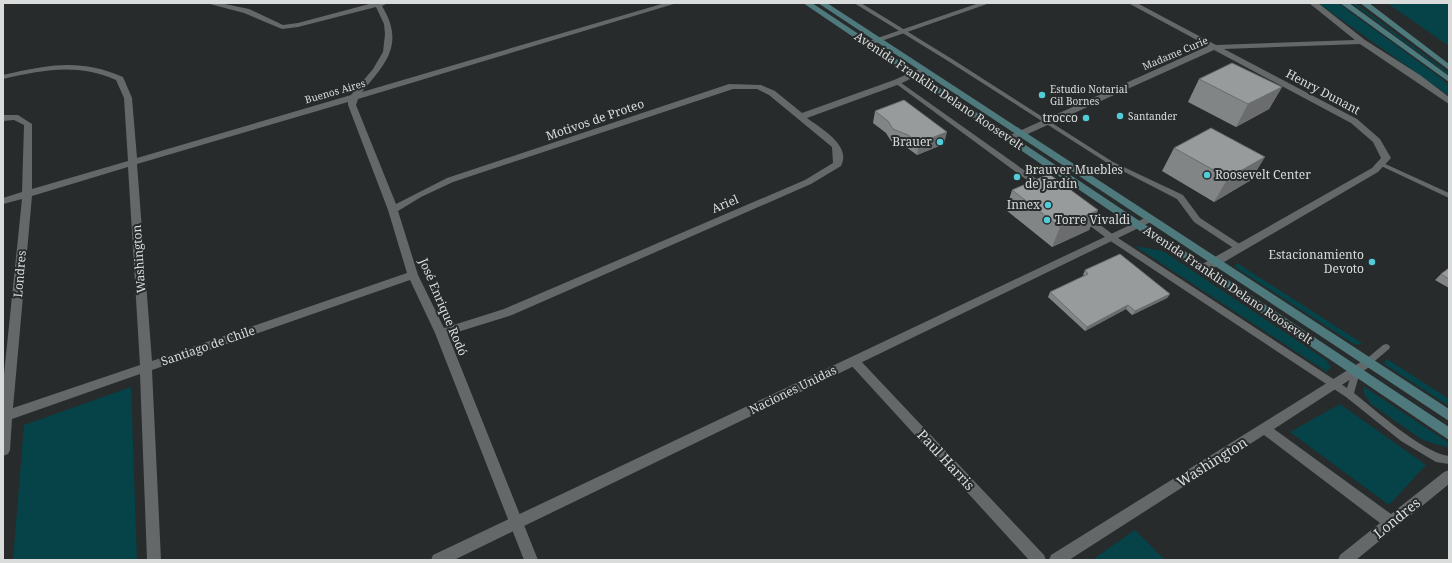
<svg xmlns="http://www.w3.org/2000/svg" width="1452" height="563" font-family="'Noto Serif',serif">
	<rect width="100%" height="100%" fill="#282b2c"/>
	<!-- green -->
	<path fill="#054348" d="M 1318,3 L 1338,3 L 1442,79 L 1449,86 L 1449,96 Z
		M 1352,3 L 1355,3 L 1449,73 L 1449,75 Z
		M 1387,3 L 1449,3 L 1449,46 Z
		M 1135,246 L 1163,251 L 1326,360 L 1331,367 L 1327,372 Z
		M 1237,263 L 1362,343 L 1363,343 L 1358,345 L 1354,344 L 1238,269 L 1235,266 Z
		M 1387,359 L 1449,399 L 1449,406 L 1386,365 L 1384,363 Z
		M 1363,386 L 1449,443 L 1449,447 L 1434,444 L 1421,439 L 1371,404 L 1364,393 Z
		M 131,387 L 137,560 L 13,560 L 24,425 Z
		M 1340,404 L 1426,465 L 1389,505 L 1290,432 Z
		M 1135,530 L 1165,560 L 1092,560 Z"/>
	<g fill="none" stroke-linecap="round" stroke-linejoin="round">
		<!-- service -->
		<path fill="#646868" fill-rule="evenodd" d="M 854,3 L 861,3 L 952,59 L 1113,162 L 1183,195 L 1200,218 L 1241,245 L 1242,247 L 1241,249 L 1235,249 L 1194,222 L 1177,199 L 1109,164 L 948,61 Z
			M 897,80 L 1045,185 L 1046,187 L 1045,189 L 1039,189 L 895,83 L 895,81 Z
			M 1381,162 L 1449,193 L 1449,198 L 1379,165 L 1378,164 L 1379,163 Z
			M 1081,215 L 1087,215 L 1115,236 L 1347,388 L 1353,369 L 1356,368 L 1359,369 L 1360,372 L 1354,393 C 1375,410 1423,453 1449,456 L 1449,464 L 1436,462 L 1401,441 L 1346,397 L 1109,240 L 1081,219 L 1080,217 Z
			M 1386,344 L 1389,345 L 1390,347 L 1389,349 L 1370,365 L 1367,366 L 1364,365 L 1363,363 L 1364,361 L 1383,345 Z"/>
		<!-- minor -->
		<path fill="#646868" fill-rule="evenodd" d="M 206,3 L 220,3 L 249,9 L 283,25 L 298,23 L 373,3 L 388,3 L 382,6 C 405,44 386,63 362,92 L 665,3 L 677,3 L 358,99 L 356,105 L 396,204 L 447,178 L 729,84 L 761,85 L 775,91 L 802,113 L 894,80 L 921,68 L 924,68 L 928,70 L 900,84 L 807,118 C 820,128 852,145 841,166 L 811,184 L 512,315 L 448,335 L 538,560 L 524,560 L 435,333 L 410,280 L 152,370 L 161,560 L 147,560 L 140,374 L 12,419 L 10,450 L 8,454 L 3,456 L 3,384 L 22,199 L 3,204 L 3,198 L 22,192 L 24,125 L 14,120 L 3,121 L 3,115 L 18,115 L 32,124 L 32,189 L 128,161 L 124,98 L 116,80 C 76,63 44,70 3,79 L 3,75 C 48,65 79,58 123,77 L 132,98 L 137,158 L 351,95 L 373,69 L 383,52 L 385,34 L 384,24 L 376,7 L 298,27 L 282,29 L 244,13 ZM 733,89 L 757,89 L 769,95 L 832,147 L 833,163 L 805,180 L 504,309 L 444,328 L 418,275 L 398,211 L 421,197 L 453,182 ZM 348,102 L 348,105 L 388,210 L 407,273 L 152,361 L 137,164 ZM 128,167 L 140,365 L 13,408 L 32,196 Z
			M 979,3 L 990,3 L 870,45 L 863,43 Z
			M 1128,3 L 1137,3 L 1216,45 L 1355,40 L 1309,3 L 1318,3 L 1365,40 L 1420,75 L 1449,97 L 1449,104 L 1360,44 L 1224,49 L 1357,119 L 1380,139 L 1391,158 L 1378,172 L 1207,272 L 1199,272 L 1198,269 L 1199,266 L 1372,168 L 1381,158 L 1373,142 L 1351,123 L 1214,50 L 1012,141 L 1006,141 L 1006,137 L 1208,46 Z
			M 854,356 L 858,358 L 1044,555 L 1046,560 L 1029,560 L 850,364 L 848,361 L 850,358 Z
			M 1367,358 L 1371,360 L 1373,363 L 1371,366 L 1274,429 L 1391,514 L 1444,472 L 1449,470 L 1449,484 L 1356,560 L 1338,560 L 1340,555 L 1380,523 L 1264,435 L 1069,560 L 1049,560 L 1051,555 Z"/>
		<!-- tertiary -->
		<path fill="#646868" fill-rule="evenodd" d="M 1149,216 L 1154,219 L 1153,221 L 454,560 L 431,560 L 433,555 Z"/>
		<!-- secondary -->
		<path fill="#4f7a7d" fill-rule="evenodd" d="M 803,3 L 812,3 L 1449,427 L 1449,440 Z
			M 818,3 L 827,3 L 1449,409 L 1449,421 Z
			M 1340,3 L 1349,3 L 1449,76 L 1449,82 Z
			M 1360,3 L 1369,3 L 1449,64 L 1449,70 Z"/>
	</g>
	<!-- wall -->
	<path fill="#828586" d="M 1199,79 L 1282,87 L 1269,109 L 1236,127 L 1188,102 Z
		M 875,111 L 944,144 L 917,155 L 906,147 L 891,141 L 886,133 L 873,123 Z
		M 1174,148 L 1251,180 L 1214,202 L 1162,171 Z
		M 1012,190 L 1098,210 L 1089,230 L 1052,247 L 1006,210 Z
		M 1449,268 L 1449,288 L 1435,280 L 1441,274 Z
		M 1085,270 L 1170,294 L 1167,298 L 1132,315 L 1126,309 L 1085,331 L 1048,297 L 1050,292 L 1084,276 L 1083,275 Z"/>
	<!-- shaded-wall -->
	<path fill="#6a6c6d" d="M 1282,87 L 1269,109 L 1236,127 L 1248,104 Z
		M 947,132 L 944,144 L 917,155 L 919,143 Z
		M 1265,157 L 1251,180 L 1214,202 L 1228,178 Z
		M 1098,210 L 1089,230 L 1052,247 L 1060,227 Z
		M 1170,294 L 1167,298 L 1132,315 L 1135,311 Z
		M 1128,305 L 1126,309 L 1085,331 L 1087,327 Z"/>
	<!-- building -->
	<path fill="#979b9c" stroke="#6a6c6d" d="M 1232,63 L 1282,87 L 1248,104 L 1199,79 Z
		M 904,100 L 947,132 L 919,143 L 908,135 L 893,129 L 888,121 L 875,111 Z
		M 1211,128 L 1265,157 L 1228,178 L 1174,148 Z
		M 1049,174 L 1098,210 L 1060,227 L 1012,190 Z
		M 1120,254 L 1170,294 L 1135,311 L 1128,305 L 1087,327 L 1050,292 L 1088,274 L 1085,270 Z
		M 1449,268 L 1449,279 L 1441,274 Z"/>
	<!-- markers -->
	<g fill="#52ccd6" stroke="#282b2c" stroke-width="1.5">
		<circle cx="1042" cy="95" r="4"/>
		<circle cx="1120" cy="116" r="4"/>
		<circle cx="1086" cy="118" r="4"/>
		<circle cx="940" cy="142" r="4"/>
		<circle cx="1207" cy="175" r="4"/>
		<circle cx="1017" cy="177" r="4"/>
		<circle cx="1048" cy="205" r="4"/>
		<circle cx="1047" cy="220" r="4"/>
		<circle cx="1372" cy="262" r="4"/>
	</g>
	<g text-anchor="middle" stroke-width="4" stroke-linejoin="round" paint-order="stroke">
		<!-- far-street labels -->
		<g font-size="10" fill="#dadcdc" stroke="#282b2c">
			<text transform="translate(1175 53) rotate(-23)" y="4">Madame Curie</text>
			<text transform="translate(335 91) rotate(-16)" y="4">Buenos Aires</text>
		</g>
		<!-- far-poi labels -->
		<g font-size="10" fill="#dadcdc" stroke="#282b2c" text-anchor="start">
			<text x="1050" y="93">Estudio Notarial<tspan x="1050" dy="12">Gil Bornes</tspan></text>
			<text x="1128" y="120">Santander</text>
		</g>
		<!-- street labels -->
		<g font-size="12" fill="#dadcdc" stroke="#282b2c">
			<text transform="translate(939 91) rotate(34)" y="4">Avenida Franklin Delano Roosevelt</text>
			<text transform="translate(1323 92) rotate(28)" y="4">Henry Dunant</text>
			<text transform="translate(595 120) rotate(-19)" y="4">Motivos de Proteo</text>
			<text transform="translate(725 204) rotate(-23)" y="4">Ariel</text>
			<text transform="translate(139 259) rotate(-94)" y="4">Washington</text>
			<text transform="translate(20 274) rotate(-85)" y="4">Londres</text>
			<text transform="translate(1228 285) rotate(34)" y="4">Avenida Franklin Delano Roosevelt</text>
			<text transform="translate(443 307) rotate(67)" y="4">José Enrique Rodó</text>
			<text transform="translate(208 346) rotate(-19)" y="4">Santiago de Chile</text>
			<text transform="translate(793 390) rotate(-26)" y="4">Naciones Unidas</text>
		</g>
		<!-- poi labels -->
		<g font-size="12" fill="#dadcdc" stroke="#282b2c" text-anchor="end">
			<text x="1078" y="122">trocco</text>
			<text x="932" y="146">Brauer</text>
			<text x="1025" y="174" text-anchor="start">Brauver Muebles<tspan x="1025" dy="14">de Jardín</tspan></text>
			<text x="1215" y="179" text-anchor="start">Roosevelt Center</text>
			<text x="1040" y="209">Innex</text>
			<text x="1055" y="224" text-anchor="start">Torre Vivaldi</text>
			<text x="1364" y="259">Estacionamiento<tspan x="1364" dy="14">Devoto</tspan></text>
		</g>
		<!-- near-street labels -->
		<g font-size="14" fill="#dadcdc" stroke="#282b2c">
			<text transform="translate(946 460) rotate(47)" y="5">Paul Harris</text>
			<text transform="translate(1212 462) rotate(-32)" y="5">Washington</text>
			<text transform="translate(1397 518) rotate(-39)" y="5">Londres</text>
		</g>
	</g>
	<!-- border -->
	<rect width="1452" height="563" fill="none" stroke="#dadcdc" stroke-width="8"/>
</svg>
